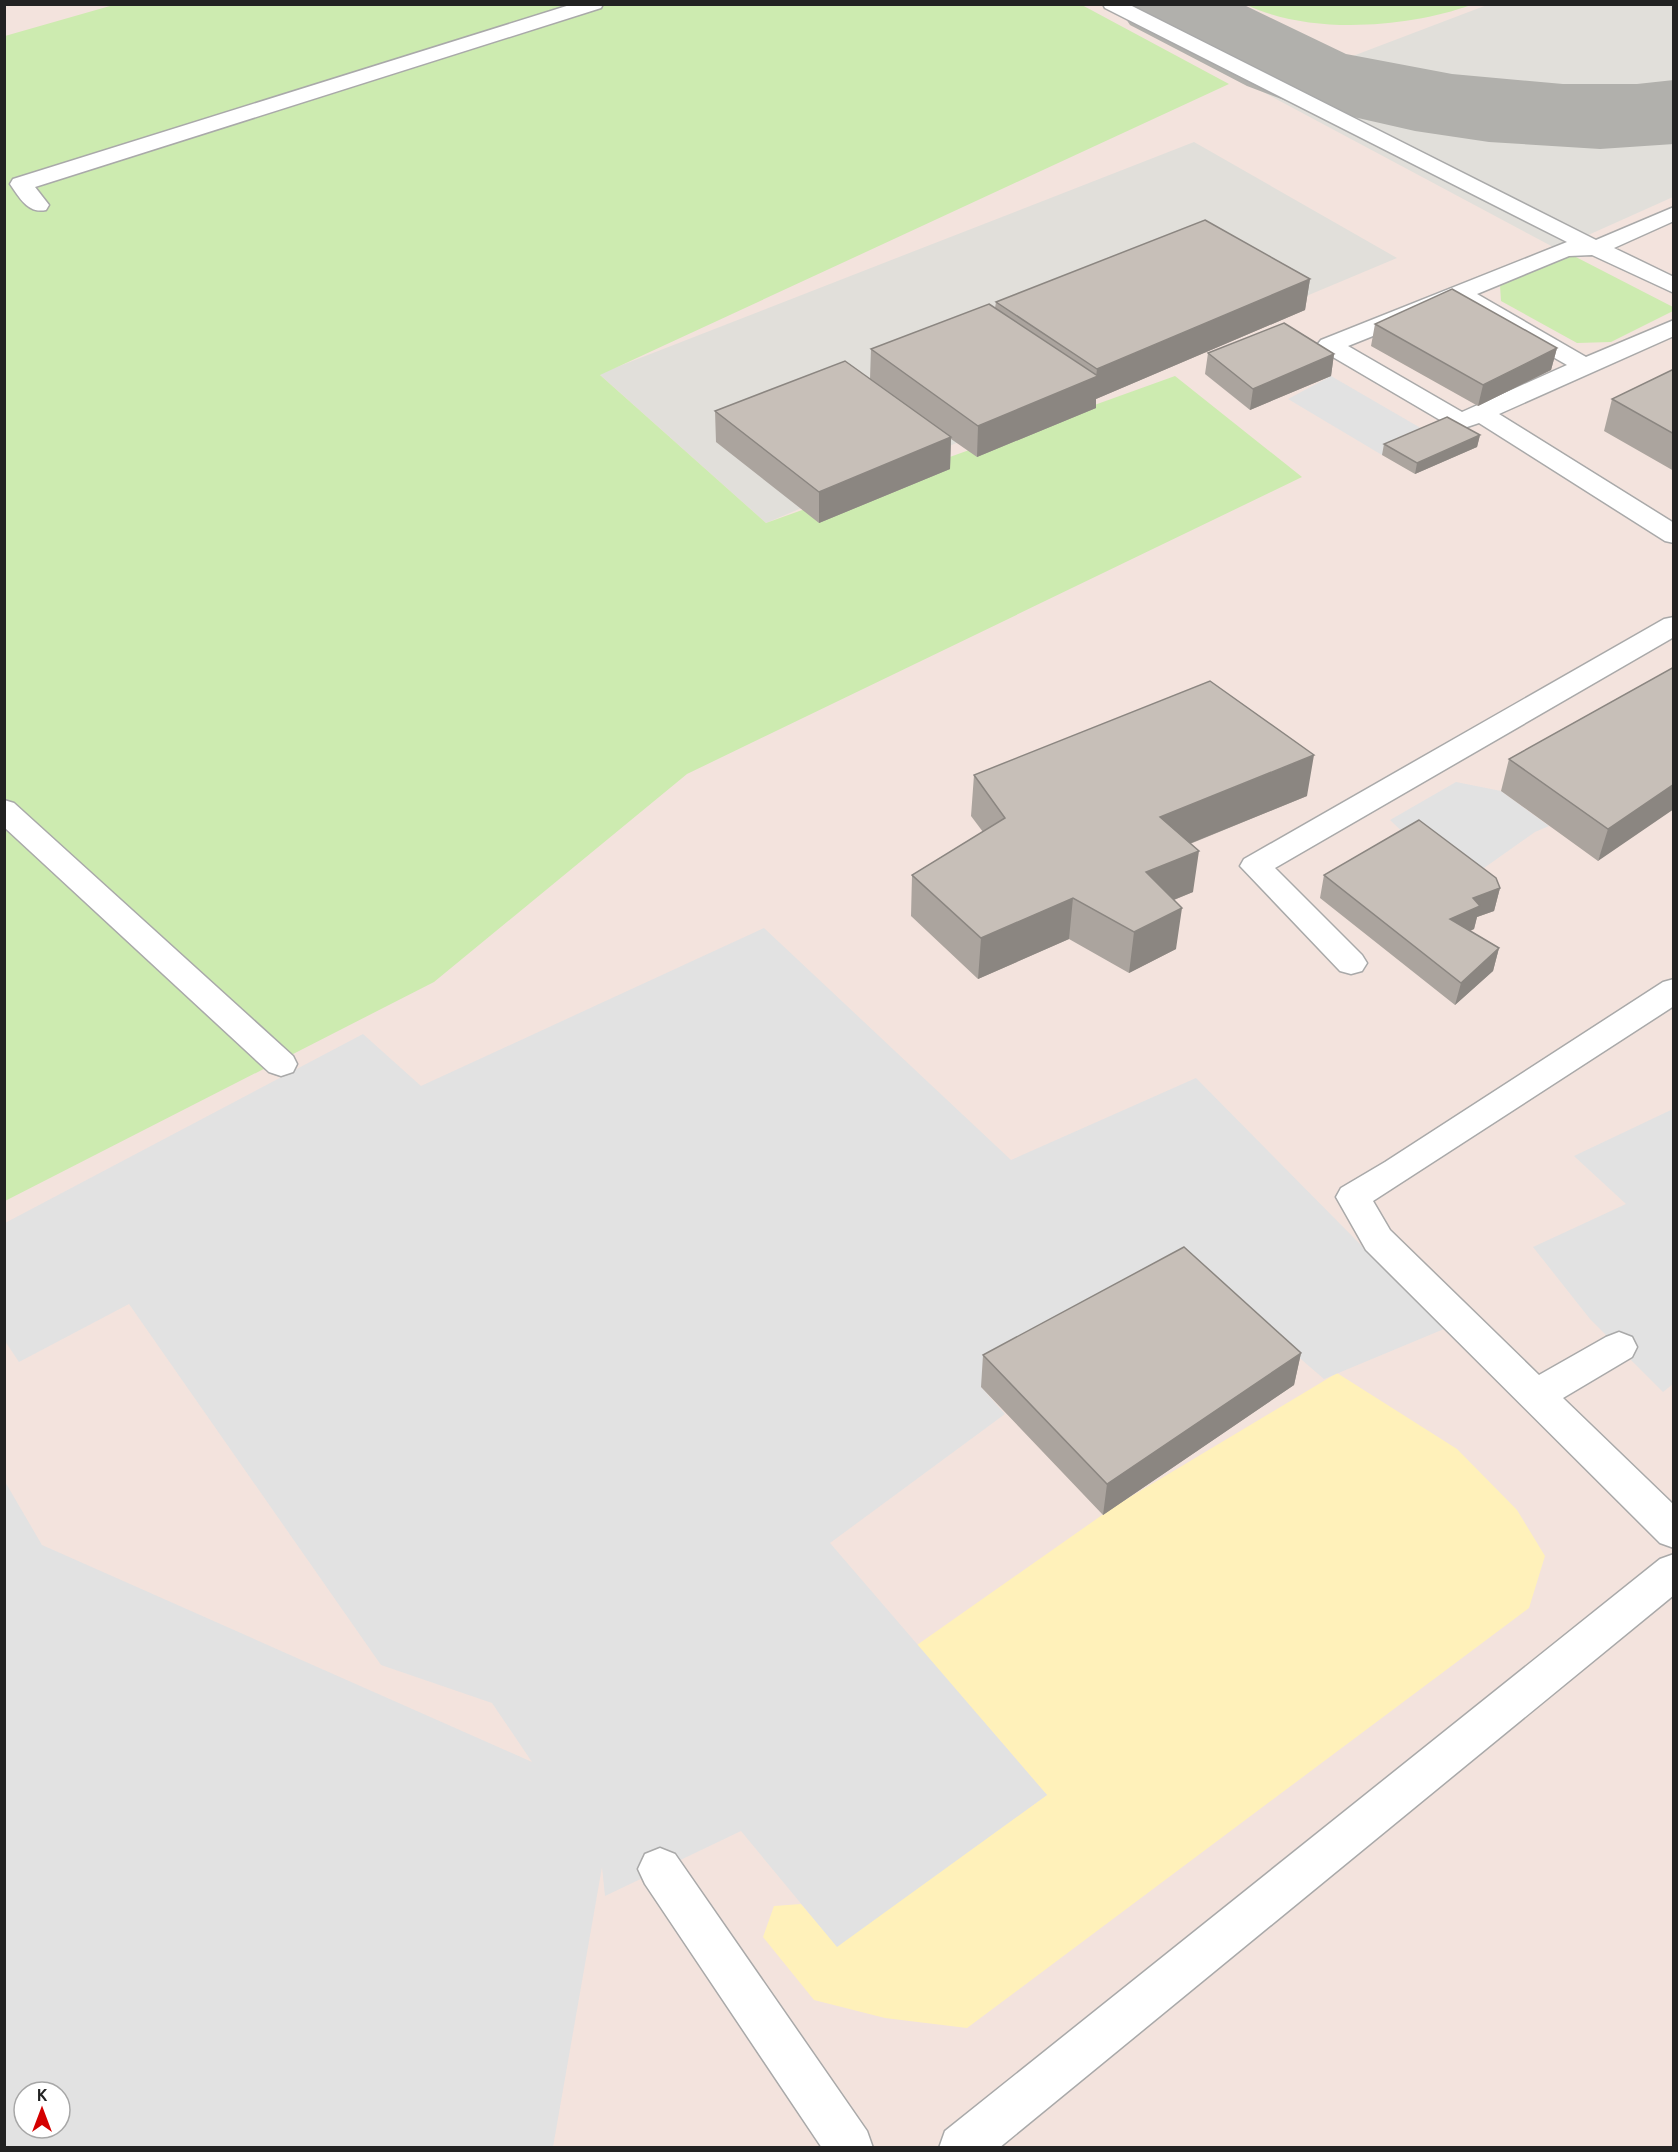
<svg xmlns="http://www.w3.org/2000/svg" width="1678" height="2152" font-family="Ubuntu,sans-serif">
	<rect width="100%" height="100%" fill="#f2efe9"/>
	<!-- military -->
	<path fill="#f3e3dd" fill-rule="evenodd" d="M 5,5 L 1673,5 L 1673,2147 L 5,2148 ZM 24,2092 L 60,2092 L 60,2128 L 24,2128 Z"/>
	<!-- airport -->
	<path fill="#e1dfda" d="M 1487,5 L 1673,5 L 1673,197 L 1557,249 L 1261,91 Z
		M 1194,142 L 1397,258 L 766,523 L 599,374 Z"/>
	<!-- grass -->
	<path fill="#cdebb0" d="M 117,4 L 1080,4 L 1229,84 L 600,375 L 766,523 L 1175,376 L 1302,477 L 687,774 L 434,982 L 5,1201 L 5,36 Z
		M 1247,5 L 1247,4 L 1471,5 C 1407,28 1310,35 1247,5 Z
		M 1570,254 L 1673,307 L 1673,311 L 1611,342 L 1577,343 L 1501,301 L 1500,285 Z"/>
	<!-- sand -->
	<path fill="#fff1ba" d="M 1337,1373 L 1457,1449 L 1517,1510 L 1545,1556 L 1529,1608 L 967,2028 L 885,2018 L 814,2000 L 763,1937 L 774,1906 L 801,1904 L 837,1946 L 1047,1795 L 917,1645 L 1115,1506 Z"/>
	<!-- parking -->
	<path fill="#e2e2e2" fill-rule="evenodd" d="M 1331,376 L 1431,434 L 1382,455 L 1288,399 Z
		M 1456,782 L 1501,791 L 1549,826 L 1535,832 L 1477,873 L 1414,843 L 1390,820 Z
		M 764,928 L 1011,1160 L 1196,1078 L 1444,1329 L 1324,1379 L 1196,1269 L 981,1387 L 1005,1414 L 830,1543 L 1047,1795 L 837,1947 L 741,1831 L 605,1896 L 602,1867 L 553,2147 L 5,2147 L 4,1480 L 42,1545 L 532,1762 L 492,1703 L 381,1665 L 129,1304 L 19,1362 L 5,1341 L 5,1223 L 363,1034 L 421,1086 ZM 24,2092 L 60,2092 L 60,2128 L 24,2128 Z
		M 1673,1109 L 1673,1384 L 1663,1392 L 1590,1319 L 1533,1247 L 1626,1204 L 1574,1156 Z"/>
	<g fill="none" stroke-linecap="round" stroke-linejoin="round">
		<!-- taxiway -->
		<path fill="#b1b0ac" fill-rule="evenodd" d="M 1116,4 L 1242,4 L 1346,54 L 1452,74 L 1563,84 L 1637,84 L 1674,80 L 1674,144 L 1600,149 L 1489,142 L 1415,131 L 1292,103 L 1247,86 L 1130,25 Z"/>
		<!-- minor casing -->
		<g stroke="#a9a9a9" stroke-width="3">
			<path id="minor" d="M 573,4 L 603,4 L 601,8 L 35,187 L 49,205 L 46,210 C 28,214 19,197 10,184 L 13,179 Z
				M 1103,4 L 1128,4 L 1596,240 L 1674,207 L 1674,221 L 1614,248 L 1674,277 L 1674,293 L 1592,255 L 1569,256 L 1477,294 L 1586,357 L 1674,320 L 1674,336 L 1499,414 L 1674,523 L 1674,543 L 1665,541 L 1479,423 L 1461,429 L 1452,427 L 1321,350 L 1317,345 L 1321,340 L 1567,242 L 1105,8 ZM 1458,302 L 1567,365 L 1462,412 L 1348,346 Z
				M 1674,617 L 1674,637 L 1275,868 L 1362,955 L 1367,963 L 1362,971 L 1351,974 L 1340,971 L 1240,866 L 1244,859 L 1664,619 Z
				M 4,800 L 14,803 L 293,1056 L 297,1064 L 293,1072 L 281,1076 L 269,1072 L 4,827 Z
				M 1674,979 L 1674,1006 L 1373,1201 L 1390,1230 L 1539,1375 L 1606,1337 L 1619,1332 L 1632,1337 L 1637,1347 L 1632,1357 L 1563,1398 L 1674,1505 L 1674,1548 L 1660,1543 L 1366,1250 L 1336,1197 L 1341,1188 L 1385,1162 L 1663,982 Z
				M 1674,1554 L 1674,1595 L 999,2148 L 939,2148 L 945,2131 L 1660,1559 Z
				M 660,1848 L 675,1854 L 867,2131 L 873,2148 L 822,2148 L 645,1884 L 638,1869 L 645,1854 Z"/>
		</g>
		<!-- minor -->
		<use href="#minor" fill="#fff" fill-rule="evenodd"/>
	</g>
	<!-- wall -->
	<path fill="#aba49e" d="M 1310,279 L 1305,310 L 1096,399 L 1096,408 L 977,457 L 951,439 L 950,469 L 819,523 L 716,442 L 715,411 L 870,379 L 871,349 L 995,308 L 996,302 Z
		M 1375,324 L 1557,348 L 1551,370 L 1478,406 L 1371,346 Z
		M 1208,353 L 1334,354 L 1331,376 L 1250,410 L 1205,374 Z
		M 1674,369 L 1674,471 L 1604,431 L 1612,399 Z
		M 1480,435 L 1477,447 L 1415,474 L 1382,455 L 1384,444 Z
		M 1674,667 L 1598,861 L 1501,791 L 1509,759 Z
		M 974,775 L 1307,796 L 1190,844 L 1193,892 L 1174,900 L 1176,949 L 1129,973 L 1069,939 L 978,979 L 911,916 L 912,875 L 983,832 L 971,816 Z
		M 1324,875 L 1500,888 L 1494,911 L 1477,917 L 1474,929 L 1470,931 L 1499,948 L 1493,971 L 1455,1005 L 1320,898 Z
		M 1301,1353 L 1294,1385 L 1103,1515 L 981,1387 L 983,1355 Z"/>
	<!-- shaded-wall -->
	<path fill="#8b8681" d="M 1310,279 L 1305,310 L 1096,399 L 1096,408 L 977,457 L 978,426 L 1096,377 L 1097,369 Z
		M 1557,348 L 1551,370 L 1478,406 L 1483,385 Z
		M 1334,354 L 1331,376 L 1250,410 L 1253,389 Z
		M 1480,435 L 1477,447 L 1415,474 L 1417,463 Z
		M 951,437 L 950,469 L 819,523 L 819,492 Z
		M 1314,755 L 1307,796 L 1154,858 L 1160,817 Z
		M 1674,784 L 1674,809 L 1598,861 L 1608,829 Z
		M 1199,851 L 1193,892 L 1141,913 L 1146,872 Z
		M 1500,888 L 1494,911 L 1477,917 L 1474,929 L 1445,942 L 1450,919 L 1473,898 Z
		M 1073,898 L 1069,939 L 978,979 L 981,938 Z
		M 1182,908 L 1176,949 L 1129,973 L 1134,932 Z
		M 1499,948 L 1493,971 L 1455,1005 L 1461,983 Z
		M 1301,1353 L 1294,1385 L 1103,1515 L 1107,1484 Z"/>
	<!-- building -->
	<path fill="#c7bfb8" stroke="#8b8681" stroke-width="1.5" d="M 1205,220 L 1310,279 L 1097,369 L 996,302 Z
		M 1452,289 L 1557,348 L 1483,385 L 1375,324 Z
		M 989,304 L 1098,376 L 978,426 L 871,349 Z
		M 1284,323 L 1334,354 L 1253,389 L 1208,353 Z
		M 845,361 L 951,437 L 819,492 L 715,411 Z
		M 1674,369 L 1674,434 L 1612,399 Z
		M 1447,417 L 1480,435 L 1417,463 L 1384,444 Z
		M 1674,667 L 1674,784 L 1608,829 L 1509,759 Z
		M 1210,681 L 1314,755 L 1160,817 L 1199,851 L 1146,872 L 1182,908 L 1134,932 L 1073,898 L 981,938 L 912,875 L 1005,818 L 974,775 Z
		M 1419,820 L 1496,878 L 1500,888 L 1473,898 L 1480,906 L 1450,919 L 1499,948 L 1461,983 L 1324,875 Z
		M 1184,1247 L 1301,1353 L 1107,1484 L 983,1355 Z"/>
	<!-- border -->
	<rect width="1678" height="2152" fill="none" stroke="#222222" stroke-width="12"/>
	<!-- north arrow -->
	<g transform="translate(42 2110)"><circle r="28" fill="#ffffff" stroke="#a7a7a7" stroke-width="1.5"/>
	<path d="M0-4.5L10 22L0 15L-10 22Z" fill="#d40000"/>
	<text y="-9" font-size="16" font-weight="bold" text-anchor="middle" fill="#222222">K</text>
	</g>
</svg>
